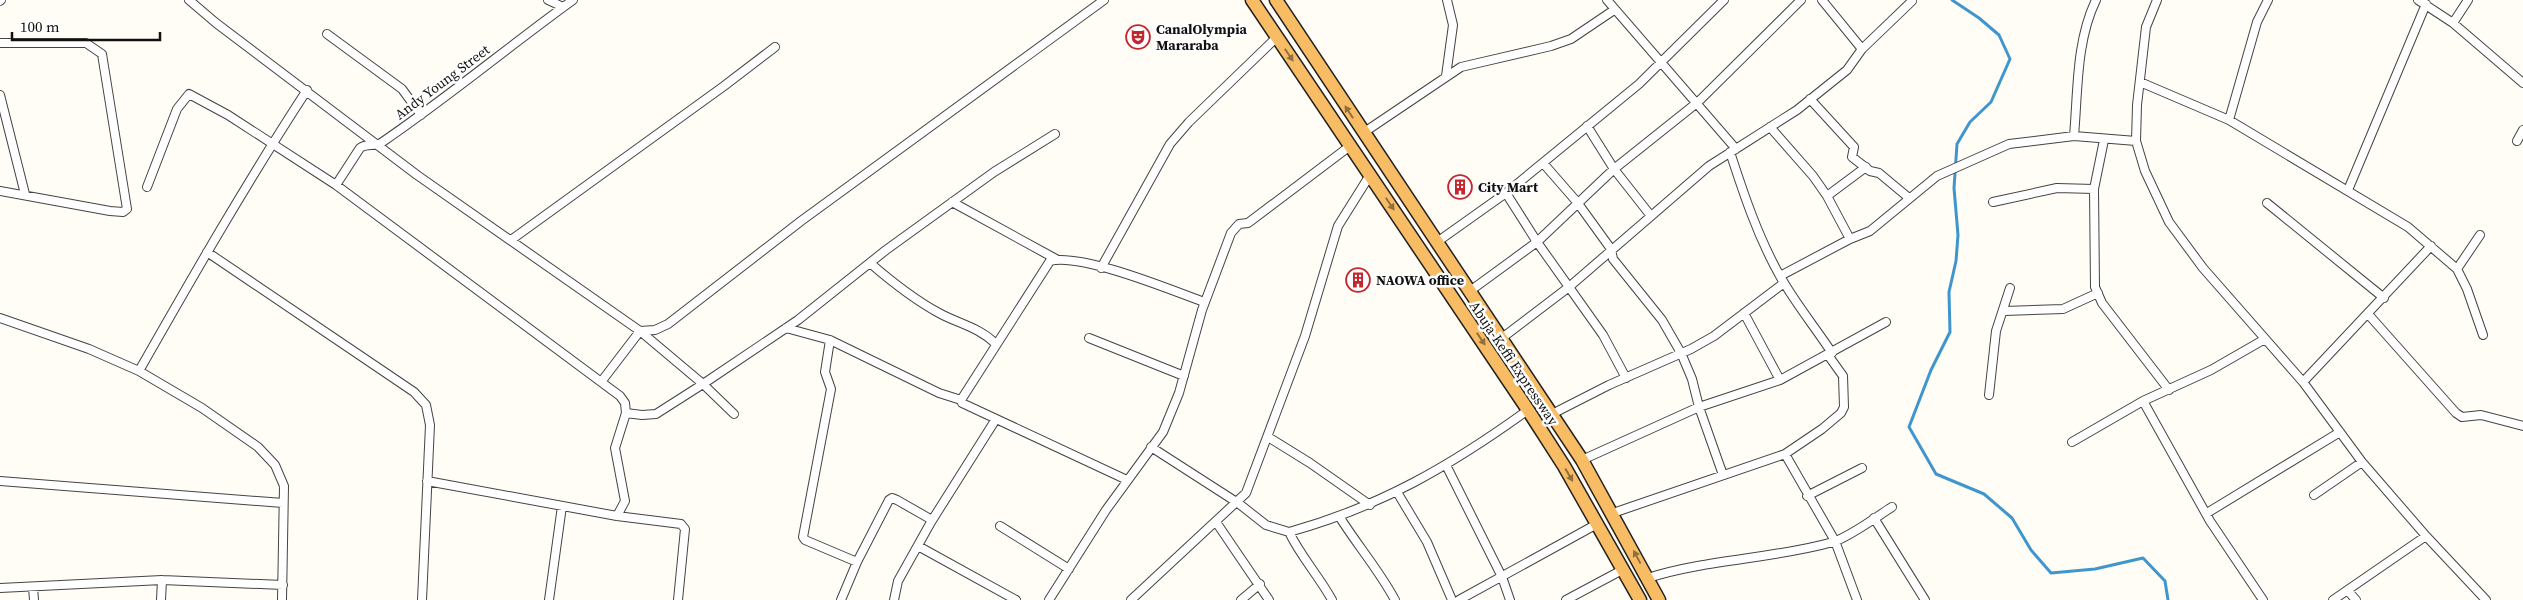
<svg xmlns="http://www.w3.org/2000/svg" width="2523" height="600" font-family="'Source Serif 4',serif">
	<rect width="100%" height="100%" fill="#fffdf5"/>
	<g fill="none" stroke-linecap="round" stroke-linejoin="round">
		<!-- stream -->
		<path stroke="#3f96cf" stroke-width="3" d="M 1952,0 L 1979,18 L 1999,35 L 2010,59 L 1991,102 L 1970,122 L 1957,144 L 1954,188 L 1958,235 L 1956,261 L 1949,292 L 1950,332 L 1931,370 L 1909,427 L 1936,474 L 1984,494 L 2012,518 L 2031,550 L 2051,573 L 2095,569 L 2143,558 L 2165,581 L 2168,600"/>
		<!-- minor casing -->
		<g stroke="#444" stroke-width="10">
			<path id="minor" d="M 189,0 L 216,23 L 417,175 L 640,331 L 703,384 L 734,414
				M 548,0 L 563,7
				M 1607,0 L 1736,149
				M 1822,0 L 1862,49
				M 2157,0 L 2146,27 L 2137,105 L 2136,141 L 2145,171 L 2169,222 L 2203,268 L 2303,382 L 2362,462 L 2426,536 L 2486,600
				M 2418,0 L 2453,23 L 2523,83
				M 0,1 L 1,0
				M 2453,23 L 2468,0
				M 327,34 L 402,89 L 421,115
				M 0,43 L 86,43 L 102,54 L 127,209 L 123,212 L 110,211 L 0,191
				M 1446,76 L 1453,25 L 1447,0
				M 2140,82 L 2229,120 L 2408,227 L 2457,269 L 2467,289 L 2483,335
				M 0,95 L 25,194
				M 1810,99 L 1854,147 L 1852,157 L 1870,171 L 1879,173 L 1909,198
				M 2229,120 L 2257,22 L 2268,0
				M 1587,126 L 1614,169 L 1651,216
				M 1770,127 L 1813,176 L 1827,196 L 1850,239
				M 1363,133 L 1461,67 L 1551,46 L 1571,39 L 1614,10
				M 2074,136 C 2078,91 2076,41 2096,0
				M 2104,140 L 2094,189 L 2095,287 L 2102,303 L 2169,390
				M 2517,141 L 2523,130
				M 1730,152 C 1744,195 1758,237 1780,276 C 1795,303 1815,327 1832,353
				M 1543,163 L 1577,202 L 1611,249 L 1613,259 L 1662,320 L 1681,353 L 1692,379 L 1699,407 L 1723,475
				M 336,185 L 360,148 C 367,143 375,147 381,143 C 447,98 508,47 573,0
				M 147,187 L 177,109 L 189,94 L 228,115 L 336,185 L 620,396 L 625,403 L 626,413 L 615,448 L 625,501 L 617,516
				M 2348,190 L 2426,4
				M 1506,193 L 1537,242 L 1603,335 L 1626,378
				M 1827,196 L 1866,167
				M 952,202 L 1056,259
				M 1993,202 L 2057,188 L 2094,189
				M 2267,203 L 2384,298
				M 511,240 L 724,86 L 775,47
				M 1437,242 L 1506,193 L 1639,84 L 1724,0
				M 207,252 L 414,392 L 426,405 L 430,425 L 422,600
				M 870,263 C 892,282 913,299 939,313 C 959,324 979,327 996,344
				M 1101,268 L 1170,144 L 1189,122 L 1277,37
				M 2457,269 L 2480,235
				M 1780,276 L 1850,239 L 1870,231 L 1937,176 L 2009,144 L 2074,136 L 2136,141
				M 1470,291 L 1537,242 L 1614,169 L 1698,102 L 1801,0
				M 2004,311 L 2063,309 L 2098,293
				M 1744,313 L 1780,380
				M 2368,314 L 2456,413 L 2462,417 L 2481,415 L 2523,426
				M 0,318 L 89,349 L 139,371 L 202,408 L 258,447 L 275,465 L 284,486 L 282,600
				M 786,328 L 830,340 L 939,393 L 961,400
				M 1089,338 L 1184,376
				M 1502,338 L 1569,287 L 1709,166 L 1797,110 L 1847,70 L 1862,49 L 1912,1
				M 830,340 L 825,372 L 831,389 L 803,537 L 805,540 L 857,562
				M 139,371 C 193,276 247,182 307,90
				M 601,382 L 640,331 L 655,330 L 668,324 L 801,221 L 1104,0
				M 2303,382 L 2431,246
				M 1989,395 L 1996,331 L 2010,288
				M 2143,401 L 2210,521 L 2263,600
				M 626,413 L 642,415 L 656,414 L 703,384 L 798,320 L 886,250 L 994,172 L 1055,134
				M 1552,414 L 1609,385 L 1691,349 L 1714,336 L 1784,283
				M 1268,437 L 1310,463 L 1370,505
				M 2072,442 L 2143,401 L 2211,370 L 2265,339
				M 1151,447 L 1238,503 L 1266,525 L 1289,532 C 1301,557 1319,576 1332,600
				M 1785,454 L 1835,541 L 1857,600
				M 1582,460 L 1699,407 L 1780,380 L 1886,322
				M 1446,465 L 1502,577 L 1510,600
				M 1127,480 L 962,403 L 961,400 L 1050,261 C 1082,253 1171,290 1204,302
				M 0,481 L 283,503
				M 427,481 L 617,516 L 681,524 L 685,529 L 678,600
				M 1397,492 L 1427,542 L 1452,600
				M 2314,495 L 2362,462
				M 1807,496 L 1862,468
				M 1613,513 L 1785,454 L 1822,429 L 1841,413 L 1844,407 L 1843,376 L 1828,355
				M 2207,513 L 2340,432
				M 1339,516 C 1357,545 1379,570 1395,600
				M 1874,518 L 1925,600
				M 1216,522 L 1269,600
				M 1000,526 L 1069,569
				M 1289,532 C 1380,507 1452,465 1528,410
				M 918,546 L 1016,600
				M 1648,578 C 1708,559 1773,559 1833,542 C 1851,536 1876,517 1892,507
				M 33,587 L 34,600
				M 0,588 L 162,580 L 283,585
				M 2348,591 L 2356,600
				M 161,600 L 162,580
				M 549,600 L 562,506
				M 841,600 L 857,562 L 889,500 L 892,498 L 897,500 L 932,520
				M 894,600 L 898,581 L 931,522 L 996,419
				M 1049,600 L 1106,510 L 1163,432 L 1179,393 L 1202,310 L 1231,233 L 1239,224 L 1248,223 L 1350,146
				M 1131,600 L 1246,493 L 1305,336 L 1338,226 L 1370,175
				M 1241,600 L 1260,584
				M 1459,600 L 1597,524
				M 1566,600 L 1624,569
				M 2333,600 L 2426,536"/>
		</g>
		<!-- trunk casing -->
		<g stroke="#222" stroke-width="15">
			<path id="trunk" d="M 1252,0 L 1528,410 L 1564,466 L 1640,600
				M 1276,0 L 1582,460 L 1659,600"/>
		</g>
		<!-- minor -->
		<use href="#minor" stroke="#fff" stroke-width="8"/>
		<!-- trunk -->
		<use href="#trunk" stroke="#f7bc64" stroke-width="12"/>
	</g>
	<!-- one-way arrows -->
	<defs><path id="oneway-solid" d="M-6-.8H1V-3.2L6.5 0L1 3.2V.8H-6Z" transform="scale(1.25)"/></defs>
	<g fill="#906f3f">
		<use href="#oneway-solid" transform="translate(1289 55) rotate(56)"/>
		<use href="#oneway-solid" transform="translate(1349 112) rotate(-123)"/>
		<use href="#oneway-solid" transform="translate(1390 204) rotate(56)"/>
		<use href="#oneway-solid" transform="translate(1481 339) rotate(56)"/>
		<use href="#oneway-solid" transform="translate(1569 475) rotate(60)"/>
		<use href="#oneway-solid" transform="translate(1637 557) rotate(-118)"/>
	</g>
	<!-- icons -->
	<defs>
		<g id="theatre-ring" transform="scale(1.25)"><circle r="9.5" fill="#fff" stroke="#c4262e" stroke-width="1.5"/><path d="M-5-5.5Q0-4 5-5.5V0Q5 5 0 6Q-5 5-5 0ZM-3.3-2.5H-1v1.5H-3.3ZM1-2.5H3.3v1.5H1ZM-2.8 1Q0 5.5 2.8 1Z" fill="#c4262e"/></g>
		<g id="building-ring" transform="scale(1.25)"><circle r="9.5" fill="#fff" stroke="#c4262e" stroke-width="1.5"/><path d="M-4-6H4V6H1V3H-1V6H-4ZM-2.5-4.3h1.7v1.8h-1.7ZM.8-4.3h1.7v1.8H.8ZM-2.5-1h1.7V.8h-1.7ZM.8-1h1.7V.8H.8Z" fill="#c4262e"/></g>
	</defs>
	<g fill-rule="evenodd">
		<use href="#theatre-ring" x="1138" y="37"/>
		<use href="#building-ring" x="1460" y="187"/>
		<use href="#building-ring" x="1358" y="280"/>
	</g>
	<g text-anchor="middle" stroke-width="5" stroke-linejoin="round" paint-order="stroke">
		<!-- poi labels -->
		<g font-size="14" font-weight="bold" fill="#111" stroke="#fff" text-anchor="start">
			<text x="1156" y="34">CanalOlympia<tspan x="1156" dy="16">Mararaba</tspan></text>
			<text x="1478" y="192">City Mart</text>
			<text x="1376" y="285">NAOWA office</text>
		</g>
		<!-- street labels -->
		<g font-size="14" fill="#111" stroke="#fff">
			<text transform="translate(442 82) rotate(-37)" y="5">Andy Young Street</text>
			<text transform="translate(1514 363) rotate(56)" y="5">Abuja-Keffi Expressway</text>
		</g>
	</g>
	<!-- scale -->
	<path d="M12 32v8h148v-8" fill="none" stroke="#111111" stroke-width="2.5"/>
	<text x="20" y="32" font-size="15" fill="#111111" stroke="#ffffff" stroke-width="4" paint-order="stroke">100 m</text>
</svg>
